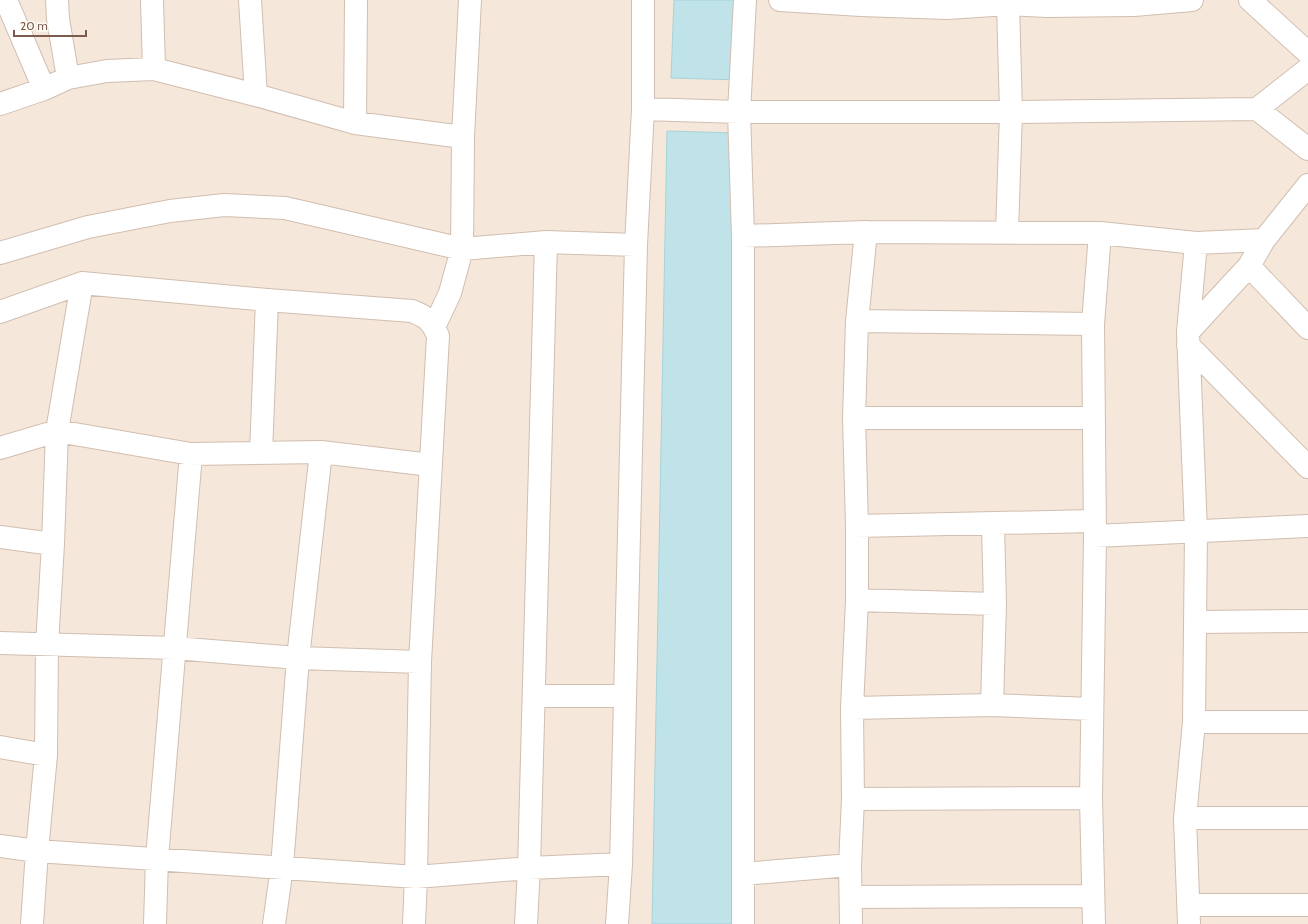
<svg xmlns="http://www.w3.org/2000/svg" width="1308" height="924" font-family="Cabin,sans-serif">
	<rect width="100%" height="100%" fill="#fdf6ec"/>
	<!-- residential -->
	<path fill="#f5e8da" d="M 0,0 L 1308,0 L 1308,924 L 0,924 Z"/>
	<!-- water -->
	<path fill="#bfe3e8" stroke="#a5d3da" d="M 674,0 L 740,0 L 739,80 L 671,78 Z
		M 667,131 L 736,133 L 734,924 L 652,924 Z"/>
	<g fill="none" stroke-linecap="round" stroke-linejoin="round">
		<!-- minor casing -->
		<g stroke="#d1beb0" stroke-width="24">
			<path id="minor" d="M 6,0 L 44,89
				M 57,0 L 58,19 L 68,78
				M 152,0 L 154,69
				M 250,0 L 256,95
				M 780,0 L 861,5 L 947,8 L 1008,4 L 1047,6 L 1134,5 L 1192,0
				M 1250,0 L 1308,53
				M 0,104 L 44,89 L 68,78 L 107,71 L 154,69 L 256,95 L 355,123 L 463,137
				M 643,109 L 739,112 L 1011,112 L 1257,109 L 1308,69
				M 1257,109 L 1308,149
				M 355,123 L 356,0
				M 1007,232 L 1011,112 L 1008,4
				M 743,236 L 866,232 L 1100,233 L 1196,243 L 1264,240
				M 0,253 L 88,227 L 170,211 L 224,205 L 285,208 L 462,249 L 546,242 L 636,245
				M 1249,266 L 1308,328
				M 0,312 L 82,283 L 267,300 L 412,311 C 427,317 432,321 438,336 L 420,662 L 416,877 L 414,924
				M 857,321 L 1093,324
				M 434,327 L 450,293 L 462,249 L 463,137 L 470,0
				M 1188,332 L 1249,266 L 1264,240 L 1308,185
				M 1188,345 L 1308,467
				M 854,418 L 1093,418
				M 0,448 L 57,431 L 191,454 L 321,452 L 431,465
				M 261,453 L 267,300
				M 857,526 L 1094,521
				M 1095,536 L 1308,526
				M 0,537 L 53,544
				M 857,600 L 995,604
				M 1195,622 L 1308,621
				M 0,643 L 174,648 L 298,658 L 420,662
				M 534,696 L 625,696
				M 992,705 L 995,604 L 993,524
				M 852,708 L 992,705 L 1091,709
				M 1194,722 L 1308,722
				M 0,747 L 46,755
				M 853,799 L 1091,798
				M 1185,818 L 1308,818
				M 0,846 L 37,851 L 416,877 L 529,868 L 621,864
				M 743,874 L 850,865
				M 851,897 L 1092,896
				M 1189,905 L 1308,905
				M 32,924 L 37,851 L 46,755 L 47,644 L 53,544 L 57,431 L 82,283
				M 155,924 L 157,858 L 191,454
				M 274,924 L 282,867 L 298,658 L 321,452
				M 526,924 L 529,868 L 546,242
				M 617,924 L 621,864 L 636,245 L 643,109 L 643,0
				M 743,924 L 743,236 L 739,112 L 745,0
				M 851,924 L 850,865 L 853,799 L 852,708 L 857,600 L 857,526 L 854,418 L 857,321 L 866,232
				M 1094,924 L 1091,798 L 1095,536 L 1093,324 L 1100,233
				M 1189,924 L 1185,818 L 1194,722 L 1196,531 L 1188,332 L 1196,243"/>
		</g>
		<!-- minor -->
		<use href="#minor" stroke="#fff" stroke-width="22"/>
	</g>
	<!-- scale -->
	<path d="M14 30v6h72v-6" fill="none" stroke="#7a5c4d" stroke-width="2"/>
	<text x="20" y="30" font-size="12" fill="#7a5c4d" stroke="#fffaf3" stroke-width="3" paint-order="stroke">20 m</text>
</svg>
